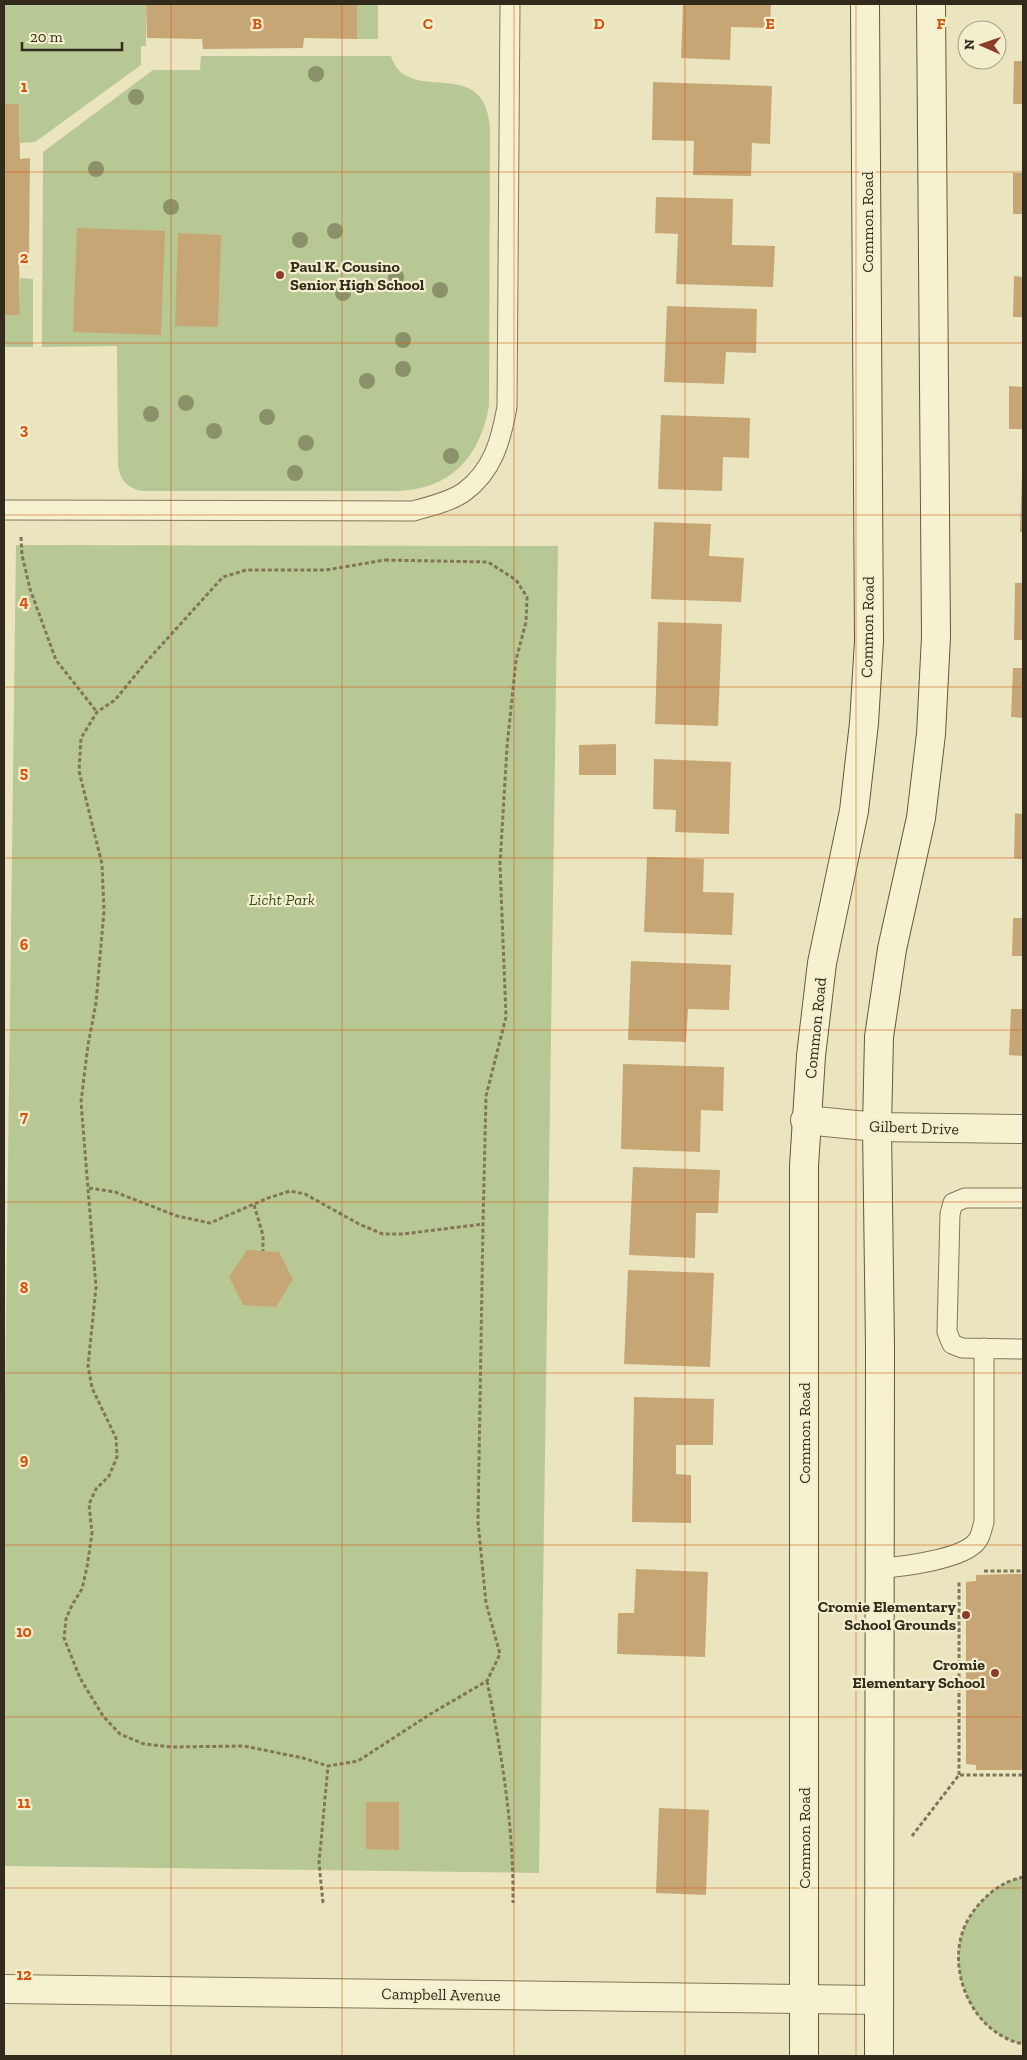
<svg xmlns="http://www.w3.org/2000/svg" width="1027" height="2060" font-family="'Zilla Slab',serif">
	<rect width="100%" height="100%" fill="#ebe5bf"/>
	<!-- green -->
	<path fill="#b8c894" d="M 4,4 L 146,4 L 146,46 L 141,46 L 141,65 L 35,142 L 20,143 L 19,104 L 4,104 Z
		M 357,4 L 378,4 L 378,39 L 357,39 Z
		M 201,56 L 391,56 C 407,108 484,52 490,127 L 489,406 C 480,457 451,489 398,491 L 141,491 C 127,487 121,481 118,466 L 117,346 L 42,347 L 43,152 L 153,70 L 200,70 Z
		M 20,278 L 33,279 L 33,347 L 4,347 L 4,315 L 20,315 Z
		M 16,545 L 558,546 L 539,1873 L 4,1866 L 4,1471 Z
		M 1023,1877 L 1023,2044 C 974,2034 946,1973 964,1928 C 971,1911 986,1894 1002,1885 C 1008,1881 1016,1879 1023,1877 Z"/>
	<!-- building -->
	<path fill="#c7a676" d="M 146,4 L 357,4 L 357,39 L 304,38 L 303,48 L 203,49 L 202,39 L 147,38 Z
		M 683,4 L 771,4 L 770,28 L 731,27 L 730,60 L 681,58 Z
		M 1014,61 L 1023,61 L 1023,104 L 1013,104 Z
		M 653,82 L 772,86 L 770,144 L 752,143 L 751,176 L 693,175 L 694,141 L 652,140 Z
		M 4,104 L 19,104 L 20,159 L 30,158 L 29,259 L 19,259 L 20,315 L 4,315 Z
		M 1013,173 L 1023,173 L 1023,214 L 1013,214 Z
		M 656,197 L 733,199 L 732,245 L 775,246 L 773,287 L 676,284 L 678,234 L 655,233 Z
		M 77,228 L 165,231 L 161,335 L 73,332 Z
		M 178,233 L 221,235 L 218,327 L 175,326 Z
		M 1014,276 L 1023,277 L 1023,317 L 1013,317 Z
		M 667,306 L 757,309 L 756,353 L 726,352 L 724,384 L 664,382 Z
		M 1009,386 L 1023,387 L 1023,429 L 1009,429 Z
		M 661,415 L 750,418 L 749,458 L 723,457 L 722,491 L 658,489 Z
		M 1022,474 L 1023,474 L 1023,532 L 1020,532 Z
		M 654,522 L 711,524 L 709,556 L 744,558 L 741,602 L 651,599 Z
		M 1015,583 L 1023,583 L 1023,640 L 1014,640 Z
		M 658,622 L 722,624 L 718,726 L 655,724 Z
		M 1013,668 L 1023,668 L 1023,718 L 1011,717 Z
		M 616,744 L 616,775 L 579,775 L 579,745 Z
		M 654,759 L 731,762 L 729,834 L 675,832 L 676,810 L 653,809 Z
		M 1015,813 L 1023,814 L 1023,859 L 1014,858 Z
		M 647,857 L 704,859 L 703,892 L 734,893 L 732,935 L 644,932 Z
		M 1013,918 L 1023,918 L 1023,956 L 1012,956 Z
		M 631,961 L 731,965 L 729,1010 L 688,1009 L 686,1042 L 628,1040 Z
		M 1011,1009 L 1023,1009 L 1023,1056 L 1009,1055 Z
		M 623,1064 L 724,1067 L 723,1111 L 701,1110 L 700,1152 L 621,1149 Z
		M 633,1167 L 720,1170 L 718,1213 L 696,1213 L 695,1258 L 629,1255 Z
		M 247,1250 L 279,1252 L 293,1279 L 276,1307 L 243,1305 L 229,1277 Z
		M 628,1270 L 714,1273 L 710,1367 L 624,1364 Z
		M 634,1397 L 714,1399 L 713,1445 L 676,1445 L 676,1474 L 691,1475 L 691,1523 L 632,1522 Z
		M 636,1569 L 708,1572 L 705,1657 L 617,1654 L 618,1613 L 634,1613 Z
		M 1023,1574 L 1023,1770 L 976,1770 L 976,1765 L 966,1764 L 966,1582 L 976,1581 L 976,1575 Z
		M 366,1802 L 399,1802 L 399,1850 L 366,1849 Z
		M 659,1808 L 709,1810 L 706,1895 L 656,1893 Z"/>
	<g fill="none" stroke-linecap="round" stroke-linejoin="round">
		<!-- lane casing -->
		<g stroke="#827658" stroke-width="21">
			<path id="lane" d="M 4,510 L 413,511 C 428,507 452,501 464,492 C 493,471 501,440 507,407 L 510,4
				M 1023,1198 L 965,1198 L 953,1203 L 950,1214 L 947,1332 L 952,1344 L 962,1348 L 1023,1349
				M 880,1568 C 902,1567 964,1559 977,1541 C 981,1536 982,1528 984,1522 L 984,1348"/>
		</g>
		<!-- street casing -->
		<g stroke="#827658" stroke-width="30">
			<path id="street" d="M 805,1120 L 877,1127 L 1023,1129
				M 4,1989 L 879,2000"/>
		</g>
		<!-- secondary casing -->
		<g stroke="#64573c" stroke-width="30">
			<path id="secondary" d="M 804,2056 L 804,1166 L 811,1056 L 822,963 L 854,811 L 864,723 L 869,641 L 865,4
				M 879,2056 L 880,1347 L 877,1127 L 879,1037 L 892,949 L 921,818 L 931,734 L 936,637 L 931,4"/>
		</g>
		<!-- path -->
		<path stroke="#827658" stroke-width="3" stroke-dasharray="4 2.5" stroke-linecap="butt" d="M 21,537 L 22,555 L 30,589 L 56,660 L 97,712
			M 385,560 L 488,562 L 516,580 L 527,597 L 526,622 L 516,660 L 507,747 L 500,864 L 506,1017 L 486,1096 L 483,1224 L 478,1522 L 486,1603 L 500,1654 L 487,1681 L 432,1713 L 358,1761 L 328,1766 L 303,1758 L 244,1746 L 172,1747 L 144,1744 L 120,1734 L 103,1716 L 80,1678 L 64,1638 L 66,1619 L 72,1605 L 82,1589 L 87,1567 L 92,1533 L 89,1504 L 96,1489 L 109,1476 L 117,1457 L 116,1438 L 92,1388 L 88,1366 L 96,1287 L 81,1102 L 88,1045 L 96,1003 L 104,911 L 102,864 L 79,771 L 81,738 L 97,712 L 115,700 L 147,661 L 223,577 L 246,570 L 326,570 Z
			M 89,1188 L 115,1192 L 177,1216 L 210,1223 L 268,1198 L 290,1191 L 305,1194 L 359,1224 L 383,1234 L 403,1234 L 483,1224
			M 254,1205 L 263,1235 L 263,1251
			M 984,1571 L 1023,1571
			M 487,1681 C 502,1755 514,1829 513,1903
			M 959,1775 L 959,1580
			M 912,1836 L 959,1775 L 1023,1775
			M 1023,1877 C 1016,1879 1008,1881 1002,1885 C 986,1894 971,1911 964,1928 C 946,1973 974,2034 1023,2044
			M 323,1903 L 319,1863 L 328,1766"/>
		<!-- lane -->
		<use href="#lane" stroke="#f6f2d1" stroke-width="19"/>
		<!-- street -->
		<use href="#street" stroke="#f6f2d1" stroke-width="28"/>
		<!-- secondary -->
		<use href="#secondary" stroke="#f6f2d1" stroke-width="28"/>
	</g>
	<!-- trees -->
	<g fill="#8b926a">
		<circle cx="316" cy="74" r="8"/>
		<circle cx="136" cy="97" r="8"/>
		<circle cx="96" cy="169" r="8"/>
		<circle cx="171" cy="207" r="8"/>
		<circle cx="335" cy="231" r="8"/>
		<circle cx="300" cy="240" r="8"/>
		<circle cx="396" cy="277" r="8"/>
		<circle cx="440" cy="290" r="8"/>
		<circle cx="343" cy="293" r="8"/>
		<circle cx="403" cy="340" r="8"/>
		<circle cx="403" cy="369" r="8"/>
		<circle cx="367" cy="381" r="8"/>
		<circle cx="186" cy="403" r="8"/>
		<circle cx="151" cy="414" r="8"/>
		<circle cx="267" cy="417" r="8"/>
		<circle cx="214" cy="431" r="8"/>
		<circle cx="306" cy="443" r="8"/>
		<circle cx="451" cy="456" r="8"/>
		<circle cx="295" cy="473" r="8"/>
	</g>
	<!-- grid -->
	<path fill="none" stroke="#d6540e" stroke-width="1" stroke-opacity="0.55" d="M 171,4 L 171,2056M 342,4 L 342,2056M 514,4 L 514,2056M 685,4 L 685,2056M 856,4 L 856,2056M 4,172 L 1023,172M 4,343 L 1023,343M 4,515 L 1023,515M 4,687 L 1023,687M 4,858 L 1023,858M 4,1030 L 1023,1030M 4,1202 L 1023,1202M 4,1373 L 1023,1373M 4,1545 L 1023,1545M 4,1717 L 1023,1717M 4,1888 L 1023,1888"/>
	<!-- markers -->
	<g fill="#8d3c2c" stroke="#f3efce" stroke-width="2">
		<circle cx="280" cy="275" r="5"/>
		<circle cx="966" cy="1615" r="5"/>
		<circle cx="995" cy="1673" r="5"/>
	</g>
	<g text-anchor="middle" stroke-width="4.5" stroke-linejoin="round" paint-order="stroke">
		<!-- street labels -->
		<g font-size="16" fill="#322b1c" stroke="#f3efce">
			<text transform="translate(867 222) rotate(-90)" y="6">Common Road</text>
			<text transform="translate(867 627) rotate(-89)" y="6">Common Road</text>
			<text transform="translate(815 1028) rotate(-84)" y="6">Common Road</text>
			<text transform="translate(914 1127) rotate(2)" y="6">Gilbert Drive</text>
			<text transform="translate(804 1433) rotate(-90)" y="6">Common Road</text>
			<text transform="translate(804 1838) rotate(-90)" y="6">Common Road</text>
			<text transform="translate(441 1994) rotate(1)" y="6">Campbell Avenue</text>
		</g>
		<!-- poi labels -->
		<g font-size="16" font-weight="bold" fill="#322b1c" stroke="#f3efce" text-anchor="end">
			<text x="290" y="272" text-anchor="start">Paul K. Cousino<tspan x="290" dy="18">Senior High School</tspan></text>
			<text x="956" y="1612">Cromie Elementary<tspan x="956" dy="18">School Grounds</tspan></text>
			<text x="985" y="1670">Cromie<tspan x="985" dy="18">Elementary School</tspan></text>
		</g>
		<!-- park labels -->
		<g font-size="16" font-style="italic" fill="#3c4e24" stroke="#f3efce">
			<text x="282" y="905">Licht Park</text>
		</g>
	</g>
	<g font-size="16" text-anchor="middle" font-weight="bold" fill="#d6540e" stroke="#f3efce" stroke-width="4.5" stroke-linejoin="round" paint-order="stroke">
		<text x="257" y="29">B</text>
		<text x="428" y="29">C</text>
		<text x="599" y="29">D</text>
		<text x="770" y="29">E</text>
		<text x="941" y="29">F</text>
		<text x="24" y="92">1</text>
		<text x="24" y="263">2</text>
		<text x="24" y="435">3</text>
		<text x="24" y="607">4</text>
		<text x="24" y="778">5</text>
		<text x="24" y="950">6</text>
		<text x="24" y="1122">7</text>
		<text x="24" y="1293">8</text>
		<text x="24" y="1465">9</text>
		<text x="24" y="1637">10</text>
		<text x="24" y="1808">11</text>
		<text x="24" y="1980">12</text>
	</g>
	<!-- border -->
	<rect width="1027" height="2060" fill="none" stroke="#322b1c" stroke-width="10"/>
	<!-- north arrow -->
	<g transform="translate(982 45) rotate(272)"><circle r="24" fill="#f3efce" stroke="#a6a187"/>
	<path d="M0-4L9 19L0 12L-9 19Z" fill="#8d3c2c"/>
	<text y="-8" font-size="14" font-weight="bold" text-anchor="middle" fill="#322b1c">N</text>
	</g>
	<!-- scale -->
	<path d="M22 42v8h100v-8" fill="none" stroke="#322b1c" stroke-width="2.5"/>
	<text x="30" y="42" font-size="15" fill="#322b1c" stroke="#f3efce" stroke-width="4" paint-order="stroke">20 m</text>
</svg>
